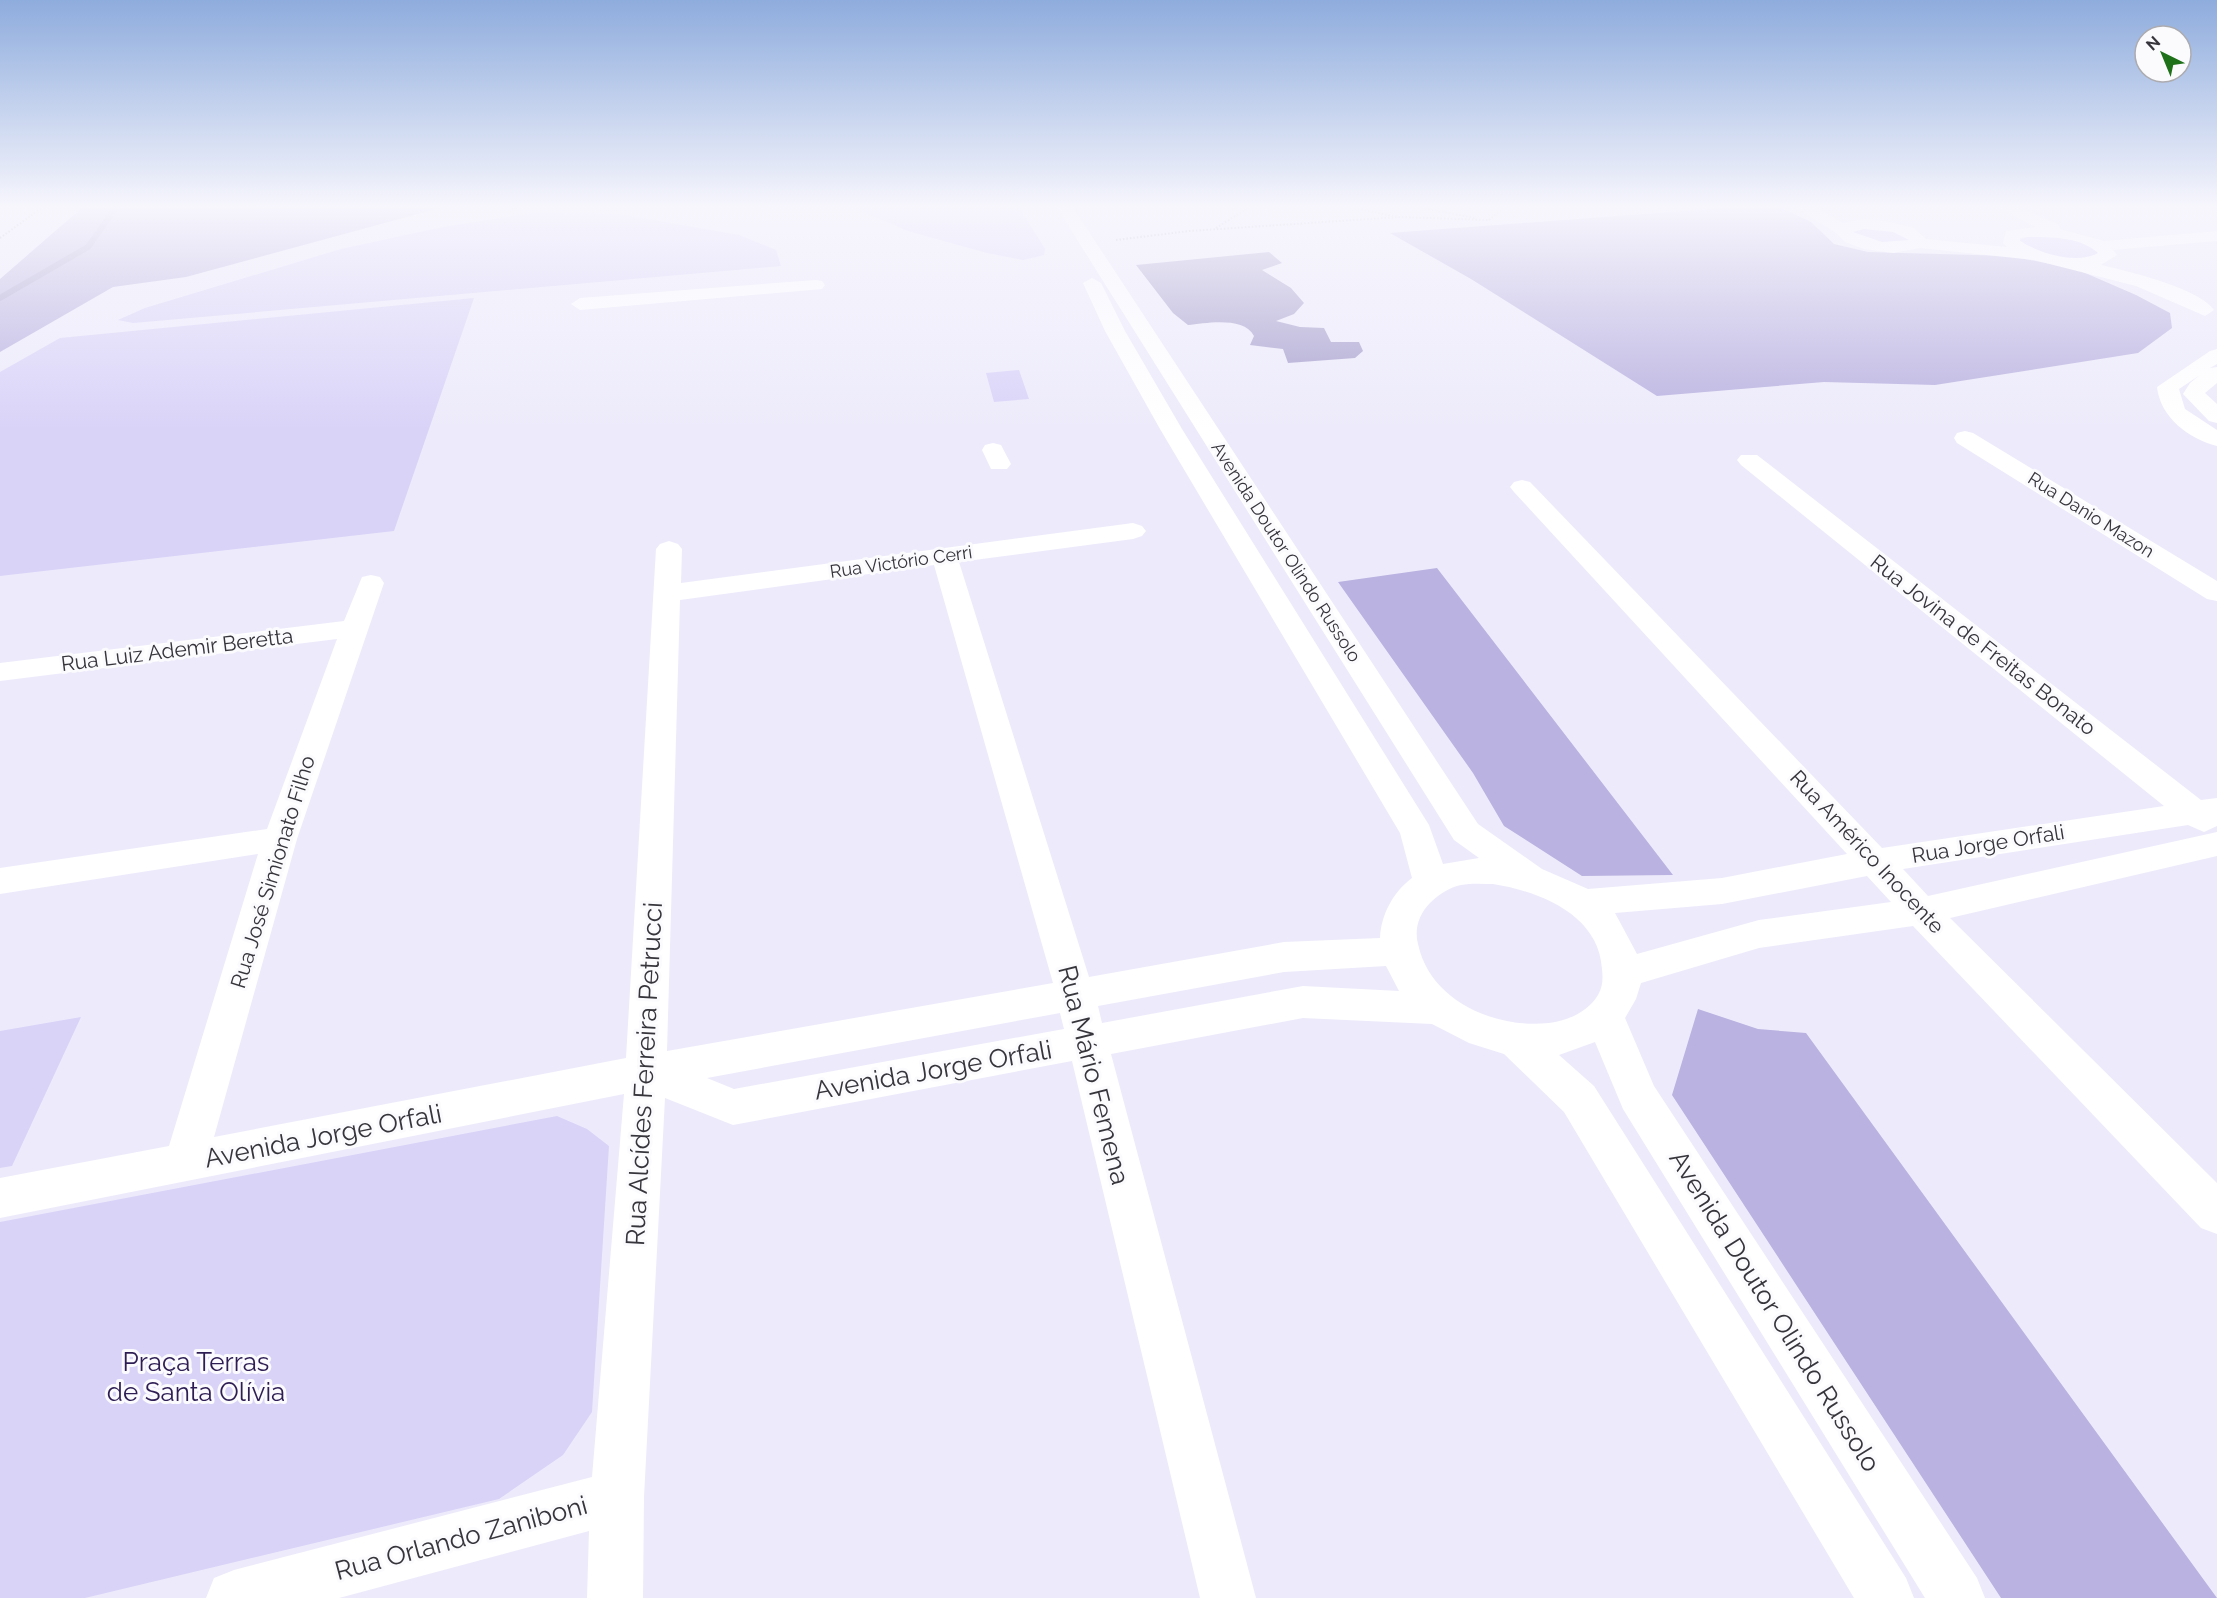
<svg xmlns="http://www.w3.org/2000/svg" width="2217" height="1598" font-family="Raleway,sans-serif">
	<rect width="100%" height="100%" fill="#edebfb"/>
	<!-- green -->
	<path fill="#d9d3f8" d="M 849,206 L 1018,206 L 1045,249 L 1044,255 L 1023,260 L 987,253 L 908,231 Z
		M 533,213 L 619,214 L 739,235 L 776,250 L 781,266 L 133,323 L 118,320 L 145,308 L 341,249 L 443,227 Z
		M 1856,228 L 1886,228 L 1909,238 L 1909,241 L 1886,245 L 1852,234 L 1852,230 Z
		M 2033,234 L 2077,240 L 2097,250 L 2098,254 C 2073,265 2040,255 2019,240 Z
		M 474,298 L 394,531 L 0,576 L 0,372 L 60,338 Z
		M 1019,370 L 1029,399 L 994,402 L 986,373 Z
		M 81,1017 L 12,1166 L 0,1168 L 0,1031 Z
		M 557,1116 L 587,1129 L 609,1146 L 592,1412 L 563,1455 L 499,1499 L 85,1598 L 0,1598 L 0,1222 Z"/>
	<!-- forest -->
	<path fill="#bab2e0" d="M 84,206 L 447,206 L 186,277 L 113,287 L 0,352 L 0,279 Z
		M 1750,206 L 1773,206 L 1786,210 L 1811,222 L 1834,244 L 1868,252 L 2010,256 L 2076,269 L 2136,295 L 2170,313 L 2172,328 L 2138,353 L 1935,385 L 1824,382 L 1657,396 L 1471,279 L 1390,233 Z
		M 1437,568 L 1673,875 L 1582,876 L 1504,826 L 1473,773 L 1338,582 Z
		M 1698,1009 L 1758,1029 L 1806,1033 L 2217,1598 L 2001,1598 L 1672,1095 Z"/>
	<!-- water -->
	<path fill="#a7a0cd" d="M 1269,252 L 1282,263 L 1262,270 L 1291,288 L 1304,303 L 1294,314 L 1276,321 L 1300,327 L 1324,328 L 1331,342 L 1359,342 L 1363,351 L 1355,358 L 1288,363 L 1283,349 L 1250,345 L 1254,336 C 1244,316 1206,323 1188,325 L 1173,313 L 1136,265 Z"/>
	<g fill="none" stroke-linecap="round" stroke-linejoin="round">
		<!-- stream -->
		<path stroke="#a7a0cd" stroke-width="6" d="M 0,298 L 88,247 L 117,206"/>
		<!-- path -->
		<path stroke="#b0aebb" stroke-width="2" stroke-dasharray="1.5 2" stroke-linecap="butt" d="M 1344,206 L 1393,216
			M 1411,206 L 1475,218
			M 1489,220 L 1506,206
			M 1216,228 L 1251,206
			M 0,238 L 44,206
			M 1116,240 L 1189,231 L 1399,217 L 1489,220"/>
		<!-- minor -->
		<path fill="#fff" fill-rule="evenodd" d="M 1056,206 L 1072,206 L 1478,824 L 1542,869 L 1588,889 L 1722,878 L 1847,854 L 1514,492 L 1510,487 L 1514,482 L 1522,480 L 1530,482 L 1882,848 L 2164,806 L 1741,465 L 1737,460 L 1741,455 L 1757,455 L 2201,800 L 2217,798 L 2217,826 L 2204,832 L 2188,825 L 1903,869 L 1928,896 L 2217,832 L 2217,856 L 1950,918 L 2217,1183 L 2217,1234 L 2201,1228 L 1913,926 L 1759,948 L 1641,983 L 1636,999 L 1625,1018 L 1654,1086 L 1977,1578 L 1985,1598 L 1925,1598 L 1623,1109 L 1595,1042 L 1559,1055 L 1594,1086 L 1906,1578 L 1914,1598 L 1854,1598 L 1564,1112 L 1504,1054 L 1469,1043 L 1432,1024 L 1303,1018 L 1111,1054 L 1256,1598 L 1200,1598 L 1072,1061 L 733,1125 L 665,1098 L 644,1497 L 643,1598 L 587,1598 L 589,1531 L 339,1598 L 206,1598 L 214,1578 L 234,1570 L 592,1477 L 624,1094 L 0,1218 L 0,1178 L 169,1146 L 258,854 L 0,894 L 0,868 L 267,829 L 337,639 L 0,681 L 0,663 L 344,621 L 362,577 L 371,575 L 380,577 L 384,583 L 297,839 L 214,1137 L 626,1058 L 656,549 L 660,544 L 669,541 L 678,544 L 682,549 L 681,583 L 1133,523 L 1142,526 L 1146,531 L 1142,536 L 1133,539 L 959,562 L 1089,977 L 1284,942 L 1380,938 C 1381,915 1393,892 1412,878 L 1400,833 L 1160,429 L 1105,331 L 1083,283 L 1092,278 L 1101,283 L 1125,331 L 1182,429 L 1429,825 L 1443,864 L 1479,858 L 1454,840 ZM 934,565 L 1053,983 L 667,1051 L 680,600 ZM 1867,876 L 1891,902 L 1759,920 L 1637,954 L 1615,913 L 1722,904 ZM 1493,884 C 1538,891 1599,914 1602,969 C 1603,978 1603,987 1598,995 C 1588,1012 1567,1021 1549,1023 C 1495,1029 1430,1001 1418,944 C 1414,929 1419,914 1430,903 C 1438,895 1450,887 1461,885 C 1471,883 1483,884 1493,884 ZM 1386,966 L 1399,991 L 1303,986 L 1102,1023 L 1098,1006 L 1284,972 ZM 1060,1013 L 1064,1029 L 734,1089 L 707,1078 Z
			M 1793,206 L 1813,206 L 1843,223 L 1864,219 L 1886,221 L 1914,228 L 1926,239 L 2007,247 L 2003,243 L 2006,231 L 2036,227 L 1994,206 L 2016,206 L 2058,224 L 2060,229 L 2104,241 L 2217,231 L 2217,241 L 2113,250 L 2117,255 L 2101,265 C 2127,271 2199,288 2214,310 L 2205,316 L 2136,286 L 2034,260 L 1920,248 L 1893,253 L 1864,249 L 1845,242 L 1836,233 ZM 1864,229 L 1893,232 L 1909,240 L 1882,242 L 1853,232 ZM 2028,237 C 2051,237 2081,237 2098,253 C 2077,265 2039,253 2020,241 L 2020,238 Z
			M 816,280 L 822,281 L 825,285 L 822,289 L 580,310 L 571,304 L 580,298 Z
			M 2217,349 L 2217,364 L 2210,368 L 2217,367 L 2217,383 L 2205,393 L 2217,404 L 2217,423 L 2209,421 L 2183,394 L 2190,383 L 2200,375 L 2179,389 L 2185,409 L 2217,430 L 2217,446 C 2189,439 2160,417 2157,387 L 2210,351 Z
			M 1965,431 L 1973,433 L 2217,581 L 2217,601 L 2207,599 L 1957,443 L 1954,438 L 1957,433 Z
			M 993,443 L 1001,445 L 1011,464 L 1007,469 L 991,469 L 982,450 L 985,445 Z"/>
	</g>
	<!-- sky -->
	<linearGradient id="sky" x2="0" y2="1"><stop stop-color="#8eacdd"/><stop offset="0.48" stop-color="#f7f6fd"/><stop offset="1" stop-color="#f7f6fd" stop-opacity="0"/></linearGradient>
	<rect width="2217" height="430" fill="url(#sky)"/>
	<g text-anchor="middle" stroke-width="6" stroke-linejoin="round" paint-order="stroke">
		<!-- far-street labels -->
		<g font-size="18" fill="#36353b" stroke="#fbfafd">
			<text transform="translate(2091 515) rotate(32)" y="6">Rua Danio Mazon</text>
			<text transform="translate(1286 552) rotate(57)" y="6">Avenida Doutor Olindo Russolo</text>
			<text transform="translate(901 562) rotate(-8)" y="6">Rua Victório Cerri</text>
		</g>
		<!-- street labels -->
		<g font-size="21" fill="#36353b" stroke="#fbfafd">
			<text transform="translate(1983 645) rotate(38)" y="7">Rua Jovina de Freitas Bonato</text>
			<text transform="translate(177 650) rotate(-7)" y="7">Rua Luiz Ademir Beretta</text>
			<text transform="translate(1988 844) rotate(-9)" y="7">Rua Jorge Orfali</text>
			<text transform="translate(1867 852) rotate(47)" y="7">Rua Américo Inocente</text>
			<text transform="translate(273 872) rotate(-73)" y="7">Rua José Simionato Filho</text>
		</g>
		<!-- near-street labels -->
		<g font-size="26" fill="#36353b" stroke="#fbfafd">
			<text transform="translate(933 1070) rotate(-10)" y="9">Avenida Jorge Orfali</text>
			<text transform="translate(644 1074) rotate(-87)" y="9">Rua Alcídes Ferreira Petrucci</text>
			<text transform="translate(1094 1075) rotate(76)" y="9">Rua Mário Femena</text>
			<text transform="translate(323 1136) rotate(-11)" y="9">Avenida Jorge Orfali</text>
			<text transform="translate(1775 1311) rotate(58)" y="9">Avenida Doutor Olindo Russolo</text>
			<text transform="translate(461 1538) rotate(-15)" y="9">Rua Orlando Zaniboni</text>
		</g>
		<!-- near-park labels -->
		<g font-size="26" fill="#2d1d54" stroke="#fbfafd">
			<text x="196" y="1371">Praça Terras<tspan x="196" dy="30">de Santa Olívia</tspan></text>
		</g>
	</g>
	<!-- north arrow -->
	<g transform="translate(2163 54) rotate(317)"><circle r="28" fill="#fbfafd" stroke="#acabaf" stroke-width="1.5"/>
	<path d="M0-4.5L10 22L0 15L-10 22Z" fill="#1e7119"/>
	<text y="-9" font-size="16" font-weight="bold" text-anchor="middle" fill="#36353b">N</text>
	</g>
</svg>
